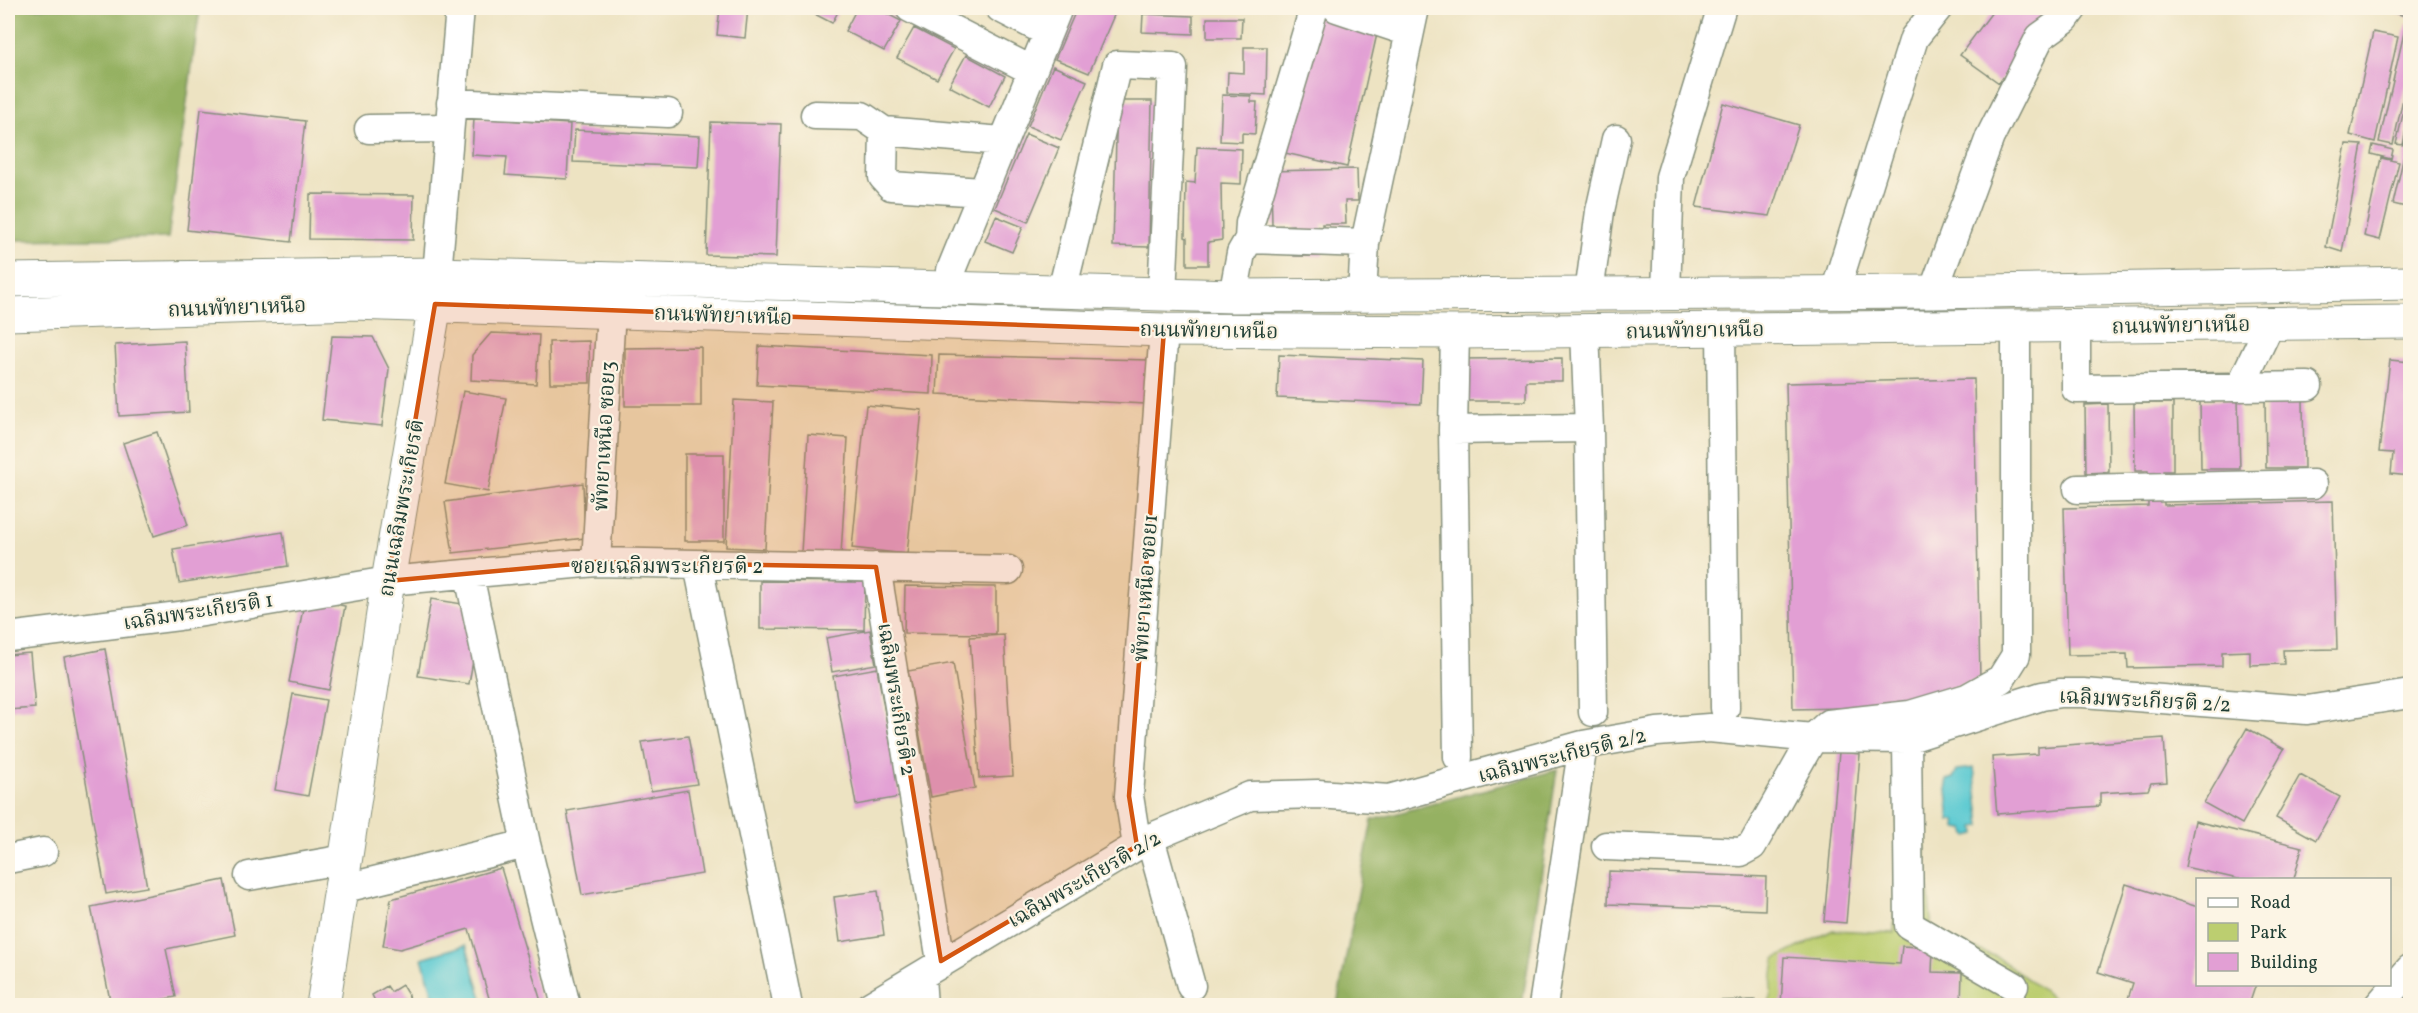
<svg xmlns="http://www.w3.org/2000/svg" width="2418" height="1013" font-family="Vollkorn,'Noto Serif Thai',serif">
	<rect width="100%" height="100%" fill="#fcf5e5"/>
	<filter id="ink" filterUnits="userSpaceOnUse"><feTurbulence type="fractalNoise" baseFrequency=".0167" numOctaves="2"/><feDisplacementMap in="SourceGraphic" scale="12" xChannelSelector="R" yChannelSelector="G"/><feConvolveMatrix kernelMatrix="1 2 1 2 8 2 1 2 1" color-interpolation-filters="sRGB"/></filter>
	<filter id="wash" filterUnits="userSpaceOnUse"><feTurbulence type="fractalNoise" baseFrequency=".008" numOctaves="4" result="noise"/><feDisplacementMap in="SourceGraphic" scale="24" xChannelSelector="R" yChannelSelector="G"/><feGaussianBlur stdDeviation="1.35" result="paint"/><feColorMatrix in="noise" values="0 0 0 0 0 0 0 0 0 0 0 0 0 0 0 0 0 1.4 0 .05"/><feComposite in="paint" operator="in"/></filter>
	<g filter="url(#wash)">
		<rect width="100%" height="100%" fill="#ede3c2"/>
		<!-- green -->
		<path fill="#bcce70" stroke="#6e8652" stroke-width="1.5" d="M 1900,766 L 1918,768 L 1932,933 L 1997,957 L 2063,1005 L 1769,1006 L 1775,959 L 1833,930 L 1894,933 Z"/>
		<!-- forest -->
		<path fill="#95b162" stroke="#5a774b" stroke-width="1.5" d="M 8,8 L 200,8 L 168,238 L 8,240 Z
			M 1557,770 L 1522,1005 L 1337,1005 L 1372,820 Z"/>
		<!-- water -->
		<path fill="#5dcad2" stroke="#3e8483" stroke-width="1.5" d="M 1974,768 L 1981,826 L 1975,827 L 1976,834 L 1968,836 L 1964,829 L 1956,828 L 1955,820 L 1950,820 L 1946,780 L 1953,778 L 1957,770 Z
			M 466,945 L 484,1005 L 436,1005 L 422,958 Z"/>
		<g id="blocks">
			<!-- building -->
			<path fill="#e29fd4" d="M 720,8 L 748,8 L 745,38 L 717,35 Z
				M 803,8 L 840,8 L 832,23 Z
				M 857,8 L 876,8 L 901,21 L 884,51 L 845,31 Z
				M 1077,8 L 1101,8 L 1115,13 L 1089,73 L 1055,59 Z
				M 1995,8 L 2054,8 L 1999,83 L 1960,55 Z
				M 2374,8 L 2410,8 L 2410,17 Z
				M 1317,11 L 1379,25 L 1347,167 L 1285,153 Z
				M 1143,14 L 1193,16 L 1193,34 L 1142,32 Z
				M 1207,18 L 1242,18 L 1241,38 L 1207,38 Z
				M 2406,24 L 2410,24 L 2410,66 L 2393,145 L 2379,142 Z
				M 914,28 L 954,49 L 937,79 L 897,58 Z
				M 2373,32 L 2398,37 L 2375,142 L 2350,135 Z
				M 1244,47 L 1267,47 L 1266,95 L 1227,93 L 1228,72 L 1244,73 Z
				M 966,55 L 1005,76 L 989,107 L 949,86 Z
				M 1053,66 L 1087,81 L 1061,140 L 1028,126 Z
				M 2410,84 L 2410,110 L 2403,145 L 2396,144 Z
				M 1222,95 L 1251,96 L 1251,102 L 1257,102 L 1255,134 L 1242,133 L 1242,142 L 1220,141 Z
				M 1117,101 L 1152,101 L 1149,247 L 1113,246 Z
				M 1723,103 L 1799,125 L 1770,216 L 1696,207 Z
				M 201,109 L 305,121 L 291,242 L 187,230 Z
				M 474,118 L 570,124 L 567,179 L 505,175 L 507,157 L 472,155 Z
				M 711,122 L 781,124 L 776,257 L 706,255 Z
				M 2410,129 L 2410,208 L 2393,204 Z
				M 575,130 L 700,136 L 698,167 L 573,162 Z
				M 1026,134 L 1059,148 L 1028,222 L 995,208 Z
				M 2346,144 L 2362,145 L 2342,252 L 2326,247 Z
				M 2373,145 L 2393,150 L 2391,159 L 2371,154 Z
				M 1197,147 L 1242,149 L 1241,184 L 1221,183 L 1222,240 L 1208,242 L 1208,265 L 1187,265 L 1187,238 L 1185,237 L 1186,182 L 1195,183 Z
				M 2381,158 L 2399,162 L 2380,240 L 2364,236 Z
				M 1357,169 L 1358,201 L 1345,201 L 1346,224 L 1322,224 L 1323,256 L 1294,256 L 1293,225 L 1272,226 L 1271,171 Z
				M 310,194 L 414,195 L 413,240 L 309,239 Z
				M 996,216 L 1023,227 L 1012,252 L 985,241 Z
				M 491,333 L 539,335 L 536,384 L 471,380 L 472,355 Z
				M 332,336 L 373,337 L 389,369 L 382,426 L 322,420 Z
				M 185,341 L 189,412 L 119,416 L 115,345 Z
				M 589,341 L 590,383 L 550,383 L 549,342 Z
				M 759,346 L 932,355 L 931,394 L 757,385 Z
				M 701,347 L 701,406 L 625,406 L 625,348 Z
				M 939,355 L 1149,360 L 1146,404 L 937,394 Z
				M 1279,355 L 1423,361 L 1421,404 L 1277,398 Z
				M 1562,358 L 1562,381 L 1526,381 L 1526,401 L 1458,401 L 1458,359 Z
				M 2390,360 L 2410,362 L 2410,476 L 2391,474 L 2393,453 L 2379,452 Z
				M 1974,379 L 1980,679 L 1890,707 L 1793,709 L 1786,383 Z
				M 463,391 L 506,398 L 488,492 L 445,484 Z
				M 2303,399 L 2304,468 L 2266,468 L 2265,400 Z
				M 734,400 L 773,402 L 765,549 L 726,547 Z
				M 2238,400 L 2240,469 L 2201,469 L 2200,401 Z
				M 2134,403 L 2173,403 L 2173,471 L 2163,471 L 2164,505 L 2333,501 L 2337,649 L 2283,650 L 2284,664 L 2250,665 L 2250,651 L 2222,652 L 2222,666 L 2128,668 L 2127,654 L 2068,655 L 2064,508 L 2148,506 L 2148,471 L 2135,471 Z
				M 2108,404 L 2109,472 L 2086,473 L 2085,405 Z
				M 866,405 L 922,410 L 907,554 L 852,548 Z
				M 157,432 L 188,525 L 154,536 L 123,443 Z
				M 808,435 L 848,438 L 841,555 L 801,553 Z
				M 685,454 L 724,454 L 724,541 L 685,541 Z
				M 583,483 L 585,538 L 453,553 L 445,502 Z
				M 283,532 L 288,566 L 179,583 L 173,549 Z
				M 760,581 L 865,582 L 864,630 L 760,629 Z
				M 905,586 L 996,587 L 996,634 L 904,633 Z
				M 305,598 L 345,606 L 329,690 L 289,682 Z
				M 431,599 L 469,605 L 465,628 L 478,631 L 469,684 L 418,676 Z
				M 870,630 L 876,664 L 832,672 L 826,638 Z
				M 1004,635 L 1013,776 L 979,778 L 970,637 Z
				M 105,649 L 147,887 L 106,894 L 64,657 Z
				M 30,653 L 35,708 L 8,710 L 8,655 Z
				M 953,663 L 975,788 L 931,797 L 908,671 Z
				M 877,668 L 900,797 L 856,805 L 833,676 Z
				M 293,694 L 326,700 L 308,796 L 275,790 Z
				M 2247,728 L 2284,749 L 2242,824 L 2204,803 Z
				M 688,736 L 697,784 L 651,791 L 642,742 Z
				M 2164,738 L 2167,782 L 2151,783 L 2148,790 L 2100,793 L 2100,806 L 1997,814 L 1992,757 L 2038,754 L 2038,747 Z
				M 1839,752 L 1860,754 L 1846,923 L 1824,921 Z
				M 2300,775 L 2340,797 L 2316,840 L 2276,818 Z
				M 688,790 L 702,874 L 582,895 L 567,811 Z
				M 2195,821 L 2302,847 L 2294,879 L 2238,879 L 2185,867 Z
				M 501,868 L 542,1005 L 491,1005 L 469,929 L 400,949 L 383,946 L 391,899 Z
				M 1609,871 L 1766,877 L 1765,910 L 1608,904 Z
				M 224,880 L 235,935 L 166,949 L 176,997 L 132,1005 L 111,1005 L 91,907 Z
				M 2126,884 L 2198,907 L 2198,984 L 2256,984 L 2249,1005 L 2126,1005 L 2133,983 L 2098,972 Z
				M 878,891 L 884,935 L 840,942 L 834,897 Z
				M 1902,946 L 1933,948 L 1932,972 L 1962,973 L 1961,1005 L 1781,1005 L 1784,957 L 1900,964 Z
				M 402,985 L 414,1005 L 368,1005 L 375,1001 L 372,995 L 387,986 L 391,992 Z
				M 2405,994 L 2410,996 L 2410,1005 L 2400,1005 Z
				M 1755,1000 L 1755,1005 L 1704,1005 L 1703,1001 Z"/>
		</g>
	</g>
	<g filter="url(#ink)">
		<use href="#blocks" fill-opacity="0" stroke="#86907b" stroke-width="1.5"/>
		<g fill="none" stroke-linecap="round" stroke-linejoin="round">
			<!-- minor casing -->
			<g stroke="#86907b" stroke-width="31">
				<path id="minor" d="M 910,8 L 1031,70
					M 1000,8 L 1047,32
					M 1337,8 L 1409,32
					M 451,103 L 668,113
					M 815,115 L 862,116 L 884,131
					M 369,129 L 449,128
					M 982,192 L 891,186 L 883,177 L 884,131 L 1002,141
					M 1249,239 L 1250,223 L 1314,8
					M 1365,243 L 1415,8
					M 437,274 L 460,8
					M 951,288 L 951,270 L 1058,8
					M 1062,291 L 1117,65 L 1173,67 L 1162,294
					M 1835,292 L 1914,38 L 1938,8
					M 1933,292 L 1990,137 L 2040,37 L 2065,19 L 2073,8
					M 1666,293 L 1670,177 L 1721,10 L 1719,8
					M 1589,294 L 1600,211 L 1616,139
					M 1233,296 L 1241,253 L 1249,239 L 1365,243 L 1362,295
					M 2076,326 L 2076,389 L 2308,386
					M 1721,329 L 1725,708
					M 1585,331 L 1589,428 L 1593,712
					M 1455,332 L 1453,430 L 1458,757
					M 2240,387 L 2270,324
					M 1453,430 L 1589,428
					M 2078,489 L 2313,484
					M 596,562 L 611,311
					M 698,565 L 788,1006
					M 876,567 L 941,961
					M 469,575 L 526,844 L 566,1006
					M 8,637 L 179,616 L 388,581 L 596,562 L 1008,570
					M 1907,739 L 1909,925 L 2014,986
					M 1150,838 L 1191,986
					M 1137,846 L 1129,796 L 1164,330
					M 1606,846 L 1741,852 L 1752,846 L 1813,738 L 1828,724 L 1910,715 L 1967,698 L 2001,679 L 2016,655 L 2016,327
					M 8,859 L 43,852
					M 249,876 L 345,859
					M 341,889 L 526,844
					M 921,977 L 923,1006
					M 870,1006 L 1150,838 L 1250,796 L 1318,794 L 1389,799 L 1583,745 L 1657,732 L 1709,728 L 1813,738 L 1907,739 L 2042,696 L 2060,693 L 2083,693 L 2307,710 L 2410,694
					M 1543,1006 L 1583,745
					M 2378,1006 L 2410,969"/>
			</g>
			<!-- major casing -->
			<g stroke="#86907b" stroke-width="35">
				<path id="major" d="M 8,280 L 437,274 L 1233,296 L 1933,292 L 2410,283
					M 8,314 L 354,303 L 1164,330 L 1455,332 L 2410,322
					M 323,1006 L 388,581 L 435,304 L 436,282"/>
			</g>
			<!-- minor -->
			<use href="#minor" stroke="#fff" stroke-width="28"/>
			<!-- major -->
			<use href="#major" stroke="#fff" stroke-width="33"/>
		</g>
	</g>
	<!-- marked area -->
	<path fill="#d45610" fill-opacity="0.2" stroke="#d45610" stroke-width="4.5" stroke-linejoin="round" d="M 435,304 L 1164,330 L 1129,796 L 1137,846 L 941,961 L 876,567 L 596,562 L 388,581 Z"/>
	<g text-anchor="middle" stroke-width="4.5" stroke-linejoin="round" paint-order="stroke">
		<!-- street labels -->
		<g font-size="21" fill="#1f3d34" stroke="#fcf5e5">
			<text transform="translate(237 307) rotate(-2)" y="7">ถนนพัทยาเหนือ</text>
			<text transform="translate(723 315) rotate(2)" y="7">ถนนพัทยาเหนือ</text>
			<text transform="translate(2181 325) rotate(-1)" y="7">ถนนพัทยาเหนือ</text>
			<text transform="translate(1209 330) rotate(1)" y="7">ถนนพัทยาเหนือ</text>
			<text transform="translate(1695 330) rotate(-1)" y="7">ถนนพัทยาเหนือ</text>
			<text transform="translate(604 436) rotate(-87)" y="7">พัทยาเหนือ ซอย3</text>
			<text transform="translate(401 508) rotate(-80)" y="7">ถนนเฉลิมพระเกียรติ</text>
			<text x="667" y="573">ซอยเฉลิมพระเกียรติ 2</text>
			<text transform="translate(1145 588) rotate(-86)" y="7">พัทยาเหนือ ซอย1</text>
			<text transform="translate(198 611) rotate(-9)" y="7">เฉลิมพระเกียรติ 1</text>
			<text transform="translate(897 699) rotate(81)" y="7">เฉลิมพระเกียรติ 2</text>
			<text transform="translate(2145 700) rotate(3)" y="7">เฉลิมพระเกียรติ 2/2</text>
			<text transform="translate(1562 755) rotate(-14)" y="7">เฉลิมพระเกียรติ 2/2</text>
			<text transform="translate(1084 879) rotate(-30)" y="7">เฉลิมพระเกียรติ 2/2</text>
		</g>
	</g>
	<!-- margin -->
	<rect width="2418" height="1013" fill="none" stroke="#fcf5e5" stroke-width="30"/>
	<!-- legend -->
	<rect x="2196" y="878" width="195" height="108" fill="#fcf5e5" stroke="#a4ab9e" stroke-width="1.5"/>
	<rect x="2208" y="898" width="30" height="9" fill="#ffffff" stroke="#a4ab9e" stroke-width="1.5"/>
	<text x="2250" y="908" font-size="18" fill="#1f3d34">Road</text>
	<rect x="2208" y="923" width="30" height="18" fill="#bcce70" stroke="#a4ab9e" stroke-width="1.5"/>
	<text x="2250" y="938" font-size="18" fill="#1f3d34">Park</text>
	<rect x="2208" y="953" width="30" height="18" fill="#e29fd4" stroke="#a4ab9e" stroke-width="1.5"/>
	<text x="2250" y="968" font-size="18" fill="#1f3d34">Building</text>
</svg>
